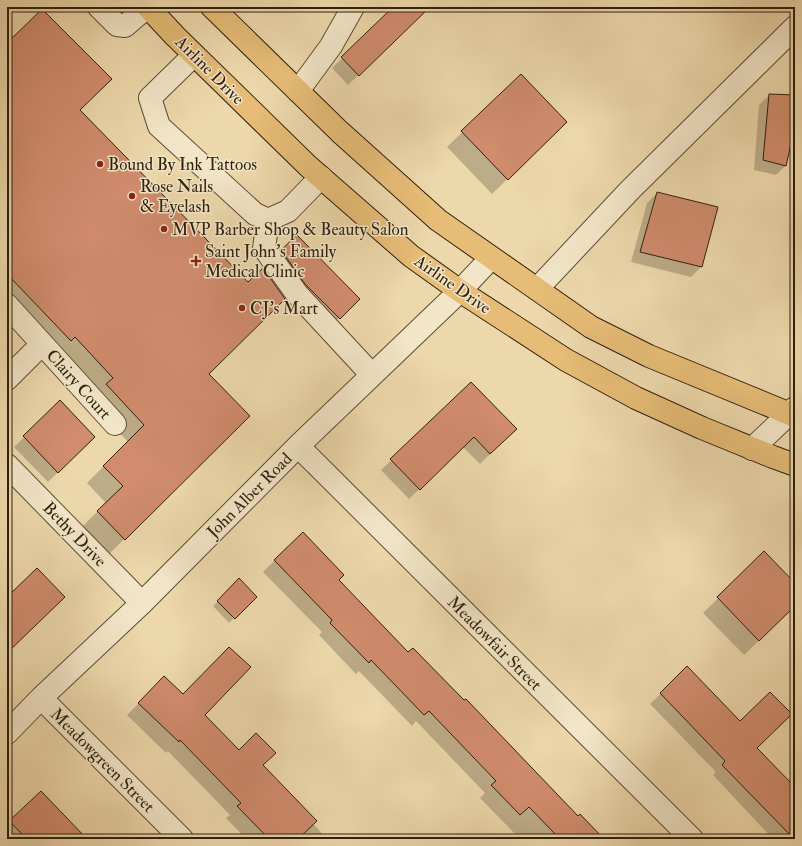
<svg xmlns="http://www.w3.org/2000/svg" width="802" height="846" font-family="'IM FELL Double Pica',serif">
	<rect width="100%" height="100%" fill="#edd8ab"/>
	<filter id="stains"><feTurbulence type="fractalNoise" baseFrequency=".005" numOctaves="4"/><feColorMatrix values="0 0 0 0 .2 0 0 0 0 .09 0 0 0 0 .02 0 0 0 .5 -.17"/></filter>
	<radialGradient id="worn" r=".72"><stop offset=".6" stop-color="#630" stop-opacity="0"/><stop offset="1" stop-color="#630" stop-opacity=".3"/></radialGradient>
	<!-- shadow -->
	<path fill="#0003" d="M 394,7 L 429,7 L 348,85 L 332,68 Z
		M 7,45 L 78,110 L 208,374 L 248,416 L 107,556 L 80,529 L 106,503 L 87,483 L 128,442 L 90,402 L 7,309 Z
		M 521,75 L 551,137 L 492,194 L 447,147 Z
		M 769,95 L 795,96 L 795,123 L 786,165 L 776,175 L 754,170 L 759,105 Z
		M 657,193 L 701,267 L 691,277 L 631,262 L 647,203 Z
		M 297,236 L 358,299 L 334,323 L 277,256 Z
		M 795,302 L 795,313 L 790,307 Z
		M 471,384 L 515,429 L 480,464 L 463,447 L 409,499 L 381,470 Z
		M 60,402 L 94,437 L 48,482 L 14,447 Z
		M 764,553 L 795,585 L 795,605 L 744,655 L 703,613 Z
		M 275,560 L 337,580 L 408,654 L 578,817 L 603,839 L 520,839 L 480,798 L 485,793 L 416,721 L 412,726 L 359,671 L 356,674 L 319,635 L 322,632 L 263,572 Z
		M 239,580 L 256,597 L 229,623 L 213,606 Z
		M 7,586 L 13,592 L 64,597 L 7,653 Z
		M 687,668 L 756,748 L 795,788 L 795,839 L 773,839 L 713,775 L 716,772 L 650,704 Z
		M 153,689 L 204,715 L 239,751 L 261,766 L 327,839 L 246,839 L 226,818 L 230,815 L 168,751 L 166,753 L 127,715 Z
		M 41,792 L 86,839 L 7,839 L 7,826 Z
		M 427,834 L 431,839 L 422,839 Z"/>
	<!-- building -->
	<path fill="#d08c6d" stroke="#2f1f0d" d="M 393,7 L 430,7 L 359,76 L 341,57 Z
		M 42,9 L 112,79 L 80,110 L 248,282 L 263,268 L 285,299 L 209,374 L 250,416 L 125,540 L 97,511 L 123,486 L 103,466 L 144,425 L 106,384 L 113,378 L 75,337 L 71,341 L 7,274 L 7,43 Z
		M 521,74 L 567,122 L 508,180 L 461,131 Z
		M 769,94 L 795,95 L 795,127 L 786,166 L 763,160 Z
		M 657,192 L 718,207 L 702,267 L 640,252 Z
		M 297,235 L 360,299 L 340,319 L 305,284 L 281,250 Z
		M 471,382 L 517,429 L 490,454 L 474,437 L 420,490 L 390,459 Z
		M 60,400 L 95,437 L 58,473 L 23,436 Z
		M 303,532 L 344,575 L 339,580 L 408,652 L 413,648 L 464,700 L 466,699 L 578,816 L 580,814 L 604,839 L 555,839 L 557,836 L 529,807 L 520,815 L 491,785 L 496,781 L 429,711 L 424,715 L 371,660 L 369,663 L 330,623 L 332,620 L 274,560 Z
		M 764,551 L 795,583 L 795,606 L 759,641 L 717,597 Z
		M 37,568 L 65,597 L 7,653 L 7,597 Z
		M 239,578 L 257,597 L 235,619 L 217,601 Z
		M 229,647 L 251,667 L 205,715 L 239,750 L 256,733 L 276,753 L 263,765 L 317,821 L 298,839 L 269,839 L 237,806 L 241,803 L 180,740 L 179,742 L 138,703 L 164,676 L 183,694 Z
		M 687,666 L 740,721 L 770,692 L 792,714 L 757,748 L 795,787 L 795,839 L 794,839 L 722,765 L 725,761 L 660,693 Z
		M 41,791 L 87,839 L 27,839 L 9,821 Z"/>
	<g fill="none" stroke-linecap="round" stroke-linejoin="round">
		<!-- minor casing -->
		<g stroke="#5e4d34" stroke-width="24">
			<path id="minor" d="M 99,7 L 117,25 L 125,26 L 147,7
				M 194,55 L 150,98 L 159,126 L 255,214 L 268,220 L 288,211 L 321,177
				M 298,91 L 331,46 L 353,7
				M 268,220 L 264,248 L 297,294 L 372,375
				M 537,289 L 630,190 L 795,27
				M 7,305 L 115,424
				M 7,379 L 42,344
				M 298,446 L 692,839
				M 752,449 L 795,408
				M 7,465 L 142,603
				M 41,698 L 182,839
				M 7,733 L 41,698 L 142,603 L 298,446 L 460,291 L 491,258"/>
		</g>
		<!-- major casing -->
		<g stroke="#2f1f0d" stroke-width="24">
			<path id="major" d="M 148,7 L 175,36 L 308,166 L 411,256 L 460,291 L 566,360 L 636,398 L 702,428 L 773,457 L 795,465
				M 212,7 L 340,132 L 438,220 L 591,327 L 649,356 L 795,416"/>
		</g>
		<!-- minor -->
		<use href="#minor" stroke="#f3e6c8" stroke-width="22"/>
		<!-- major -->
		<use href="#major" stroke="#e6bc76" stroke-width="22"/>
	</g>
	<!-- markers -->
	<g fill="#8f2418" stroke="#f3e6c8" stroke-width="1.5">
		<circle cx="100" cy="164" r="4"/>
		<circle cx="132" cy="196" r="4"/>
		<circle cx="164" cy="229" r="4"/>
		<path d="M194 255h4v4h4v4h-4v4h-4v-4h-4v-4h4z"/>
		<circle cx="242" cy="308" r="4"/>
	</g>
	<g text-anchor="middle" stroke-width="3" stroke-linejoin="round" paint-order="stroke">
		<!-- street labels -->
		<g font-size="17" fill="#2f1f0d" stroke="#f3e6c8">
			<text transform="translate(210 70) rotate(45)" y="6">Airline Drive</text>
			<text transform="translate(453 284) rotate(35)" y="6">Airline Drive</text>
			<text transform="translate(79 384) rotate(48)" y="6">Clairy Court</text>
			<text transform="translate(249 495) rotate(-45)" y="6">John Alber Road</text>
			<text transform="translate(75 534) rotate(46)" y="6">Bethy Drive</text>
			<text transform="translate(495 643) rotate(45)" y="6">Meadowfair Street</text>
			<text transform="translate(103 760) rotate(45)" y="6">Meadowgreen Street</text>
		</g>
		<!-- poi labels -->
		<g font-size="17" fill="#2f1f0d" stroke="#f3e6c8" text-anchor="start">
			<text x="108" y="170">Bound By Ink Tattoos</text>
			<text x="140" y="192">Rose Nails<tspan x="140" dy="20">&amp; Eyelash</tspan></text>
			<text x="172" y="235">MVP Barber Shop &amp; Beauty Salon</text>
			<text x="205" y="257">Saint John's Family<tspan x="205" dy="20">Medical Clinic</tspan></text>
			<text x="250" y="314">CJ's Mart</text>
		</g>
	</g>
	<!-- margin -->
	<rect width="802" height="846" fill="none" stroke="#edd8ab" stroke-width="24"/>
	<rect x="8" y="8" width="786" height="830" fill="none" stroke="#2f1f0d" stroke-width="2"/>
	<rect x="12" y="12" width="778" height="822" fill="none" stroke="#2f1f0d"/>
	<rect width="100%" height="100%" filter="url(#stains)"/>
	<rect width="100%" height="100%" fill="url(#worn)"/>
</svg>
